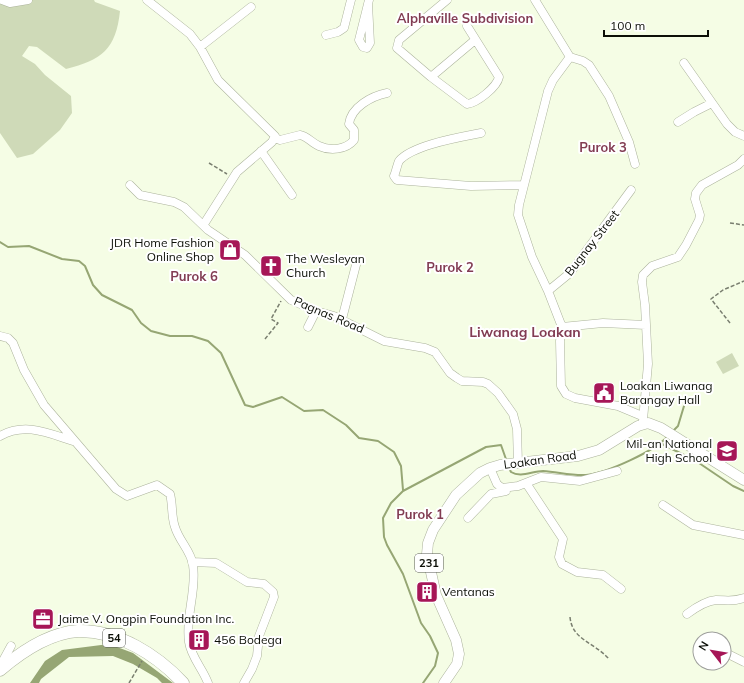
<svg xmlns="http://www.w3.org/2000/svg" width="744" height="683" font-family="Mulish,sans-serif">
	<rect width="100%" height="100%" fill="#f5fde5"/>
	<!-- green -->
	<path fill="#cfdab8" d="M 0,0 L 94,0 L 95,2 L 120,11 C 116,49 102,60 66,69 L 37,47 L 29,46 L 22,56 L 35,64 L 45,75 L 71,96 L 72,113 L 60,130 L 33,154 L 17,158 L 0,133 Z
		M 732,353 L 739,366 L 723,374 L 716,362 Z"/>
	<!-- water -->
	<path fill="#96a674" d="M 109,644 L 133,653 L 173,683 L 162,683 L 157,678 L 133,664 L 113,656 L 69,657 L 41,679 L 39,683 L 30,683 L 45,661 L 62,650 Z"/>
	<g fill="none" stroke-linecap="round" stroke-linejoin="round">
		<!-- stream -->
		<path stroke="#96a674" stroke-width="2" d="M 0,242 L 8,247 L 29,246 L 62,259 L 79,261 L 85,266 L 93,285 L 102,295 L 132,310 L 141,323 L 151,331 L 170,336 L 192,336 L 208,341 L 221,353 L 245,405 L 253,407 L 282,397 L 304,411 L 323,410 L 346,425 L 359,438 L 378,441 L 394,452 L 401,466 L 403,490
			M 673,431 L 678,426 L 684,406
			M 662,444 L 696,461 L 733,486 L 744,491
			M 509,468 L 511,472 C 521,478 532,471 543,471 C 558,472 572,476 586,475 C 607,473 655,451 668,436
			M 423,683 L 435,666 L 438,653 L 430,636 L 421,623 L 403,574 L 387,545 L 384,537 L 383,518 L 391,503 L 403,491 L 486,447 L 501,445 L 507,462"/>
		<!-- minor casing -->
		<g stroke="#acb39c" stroke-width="9">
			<path id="minor" d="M 2,0 L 10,3 L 28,0
				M 147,0 L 190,34 L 200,47 L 218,80 L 275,136 L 272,142 L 237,172 L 204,224
				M 447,0 L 399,40 L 397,48 L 431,77 L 467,104 C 477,103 497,87 499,77 L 467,26
				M 535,0 L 570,57
				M 368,4 L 370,43 L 367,48 L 363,47 L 359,40 L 369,0
				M 326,35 L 338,32 L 344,28 L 351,0
				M 200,47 L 251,7
				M 570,57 L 553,80 L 548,91 L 519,205 L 518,215 L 532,257 L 548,291 L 562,327 L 560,341 L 561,386 L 566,394 L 575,398 L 618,406 L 642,416
				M 570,57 L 583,61 L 589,65 L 609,96 L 629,142 L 635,164
				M 684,63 L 727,124 L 735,132 L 744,136
				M 431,77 L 475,40
				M 678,122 L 694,112 L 712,103
				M 481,133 C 461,137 412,145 399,161 C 397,165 396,172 394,176 L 397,180 L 471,186 L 524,185
				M 275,138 L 280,140 L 300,135 C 307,136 312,143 319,146 C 330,151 346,150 354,140 L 354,130 L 349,124 C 351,107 372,96 387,93
				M 261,151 L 292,195
				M 130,185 L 140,195 L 174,202 L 184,207 L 208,230 L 245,255 L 291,300 L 316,311 L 334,316 L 384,341 L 425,348 L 435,352 L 450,373 L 457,378 L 462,381 L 483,382 L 488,384 L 498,393 L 513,414 L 517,429 L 518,464
				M 548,291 L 570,273 L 631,190
				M 342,319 L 357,261
				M 308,327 L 316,311
				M 562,327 L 603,323 L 646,325
				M 0,336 L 8,338 L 13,343 L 24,370 L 44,405 L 116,489 L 127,496 L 157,485 L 170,494 C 173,505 171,516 175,527 C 179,541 191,551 193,565 C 197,591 185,616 189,642 C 191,657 203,669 208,683
				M 643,420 L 648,364 L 645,305 L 642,282 L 643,275 L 652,266 L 678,257 L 686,245 L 699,220 L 700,215 L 695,199 L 696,193 L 702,185 L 738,165 L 744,159
				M 0,436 C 25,422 48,433 73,441
				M 490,468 L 497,484 L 502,488 L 518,486 L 541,477 L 580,481 L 617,471
				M 526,483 L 563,539 L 559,557 L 562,564 L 577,572 L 603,575 L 621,589
				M 663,505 L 693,525 L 744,535
				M 468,518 L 491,494 L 506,491
				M 192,562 L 216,563 L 247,582 L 264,584 L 273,592 L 274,597 L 259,636 L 257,656 L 252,669 L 244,683
				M 687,614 C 695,608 705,601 716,600 C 728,600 732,602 744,598
				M 724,652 L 744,662
				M 0,666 L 11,646"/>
		</g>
		<!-- major casing -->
		<g stroke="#acb39c" stroke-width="11">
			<path id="major" d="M 444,683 L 457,664 L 459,654 L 456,640 L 436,595 L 427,554 L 428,543 L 433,530 L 456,495 L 480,473 L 490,468 L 500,465 L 578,456 L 599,450 L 638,426 L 648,423 L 661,428 L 744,480"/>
		</g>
		<!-- highway casing -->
		<g stroke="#acb39c" stroke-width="13">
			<path id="highway" d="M 0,670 C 21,652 49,633 78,631 C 118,630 157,655 183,683"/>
		</g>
		<!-- path -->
		<path stroke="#797e6f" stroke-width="1.5" stroke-dasharray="4 2" stroke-linecap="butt" d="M 209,163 L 227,174
			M 730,223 L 744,225
			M 730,323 L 711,299 L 723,290 L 744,281
			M 265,339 L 278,323 L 271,319 L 281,301
			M 570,617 C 572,640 594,642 609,659
			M 129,683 L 142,661"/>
		<!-- minor -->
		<use href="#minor" stroke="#fff" stroke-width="8"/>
		<!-- major -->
		<use href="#major" stroke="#fff" stroke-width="10"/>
		<!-- highway -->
		<use href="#highway" stroke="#fff" stroke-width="12"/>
	</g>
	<!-- icons -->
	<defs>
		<g id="shop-square" transform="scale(1.15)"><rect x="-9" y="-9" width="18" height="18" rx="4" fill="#a61657" stroke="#fff"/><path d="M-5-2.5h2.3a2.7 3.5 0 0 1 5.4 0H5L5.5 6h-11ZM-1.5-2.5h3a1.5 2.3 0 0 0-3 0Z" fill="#fff"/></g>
		<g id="church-square" transform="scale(1.15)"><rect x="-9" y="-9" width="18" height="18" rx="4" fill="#a61657" stroke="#fff"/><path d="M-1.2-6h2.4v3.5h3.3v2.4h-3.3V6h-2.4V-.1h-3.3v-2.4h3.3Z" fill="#fff"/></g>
		<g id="civic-square" transform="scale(1.15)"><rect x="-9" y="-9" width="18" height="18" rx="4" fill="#a61657" stroke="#fff"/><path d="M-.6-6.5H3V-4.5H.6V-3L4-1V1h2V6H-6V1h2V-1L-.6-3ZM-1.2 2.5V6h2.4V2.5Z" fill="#fff"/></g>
		<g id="school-square" transform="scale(1.15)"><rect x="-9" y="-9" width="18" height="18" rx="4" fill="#a61657" stroke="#fff"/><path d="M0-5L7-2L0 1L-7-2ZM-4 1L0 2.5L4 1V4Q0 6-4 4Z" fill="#fff"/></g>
		<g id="building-square" transform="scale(1.15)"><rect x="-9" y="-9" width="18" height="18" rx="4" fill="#a61657" stroke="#fff"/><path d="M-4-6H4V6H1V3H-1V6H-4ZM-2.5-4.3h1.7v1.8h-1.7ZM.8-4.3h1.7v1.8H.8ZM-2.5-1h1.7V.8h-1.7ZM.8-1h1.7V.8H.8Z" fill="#fff"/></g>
		<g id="office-square" transform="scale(1.15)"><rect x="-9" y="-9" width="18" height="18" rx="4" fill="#a61657" stroke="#fff"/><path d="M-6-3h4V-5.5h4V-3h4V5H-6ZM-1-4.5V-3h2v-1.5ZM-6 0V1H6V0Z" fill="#fff"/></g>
	</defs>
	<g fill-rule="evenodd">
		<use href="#shop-square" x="230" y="250"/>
		<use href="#church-square" x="271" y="266"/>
		<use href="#civic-square" x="604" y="393"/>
		<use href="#school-square" x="727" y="451"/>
		<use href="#building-square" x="427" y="592"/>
		<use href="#office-square" x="43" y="619"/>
		<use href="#building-square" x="199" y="640"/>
	</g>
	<g text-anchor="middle" stroke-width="4" stroke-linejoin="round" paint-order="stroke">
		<!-- shield labels -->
		<g fill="#fff" stroke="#555751" stroke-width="1">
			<rect x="415" y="554" width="28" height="18" rx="3"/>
			<rect x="103" y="629" width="22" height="18" rx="3"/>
		</g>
		<g font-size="11" font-weight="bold" fill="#0c0f07">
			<text x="429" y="567">231</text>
			<text x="114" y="642">54</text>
		</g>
		<!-- poi labels -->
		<g font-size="12" fill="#0c0f07" stroke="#fff" text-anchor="start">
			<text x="214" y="247" text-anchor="end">JDR Home Fashion<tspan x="214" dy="14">Online Shop</tspan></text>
			<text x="286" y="263">The Wesleyan<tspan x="286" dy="14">Church</tspan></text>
			<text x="620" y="390">Loakan Liwanag<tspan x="620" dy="14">Barangay Hall</tspan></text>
			<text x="712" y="448" text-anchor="end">Mil-an National<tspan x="712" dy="14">High School</tspan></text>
			<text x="442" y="596">Ventanas</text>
			<text x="58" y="623">Jaime V. Ongpin Foundation Inc.</text>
			<text x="214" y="644">456 Bodega</text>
		</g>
		<!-- street labels -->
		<g font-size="12" fill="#0c0f07" stroke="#fff">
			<text transform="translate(592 243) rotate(-52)" y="4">Bugnay Street</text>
			<text transform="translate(329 315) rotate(23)" y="4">Pagnas Road</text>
			<text transform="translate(540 460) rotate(-8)" y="4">Loakan Road</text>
		</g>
		<!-- neighbourhood labels -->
		<g font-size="13" font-weight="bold" fill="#823c53" stroke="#fff">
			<text x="465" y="23">Alphaville Subdivision</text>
			<text x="603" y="152">Purok 3</text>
			<text x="450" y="272">Purok 2</text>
			<text x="194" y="281">Purok 6</text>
			<text x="420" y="519">Purok 1</text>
		</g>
		<!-- quarter labels -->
		<g font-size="14" font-weight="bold" fill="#823c53" stroke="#fff">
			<text x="525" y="337">Liwanag Loakan</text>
		</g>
	</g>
	<!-- north arrow -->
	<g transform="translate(712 651) rotate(301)"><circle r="19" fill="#ffffff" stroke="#9e9f9c"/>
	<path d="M0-3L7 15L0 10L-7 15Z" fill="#a61657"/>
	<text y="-6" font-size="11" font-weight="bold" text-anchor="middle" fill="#0c0f07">N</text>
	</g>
	<!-- scale -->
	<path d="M604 30v6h104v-6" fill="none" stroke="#0c0f07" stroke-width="2"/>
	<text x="610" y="30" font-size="12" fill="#0c0f07" stroke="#ffffff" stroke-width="3" paint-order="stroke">100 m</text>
</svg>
